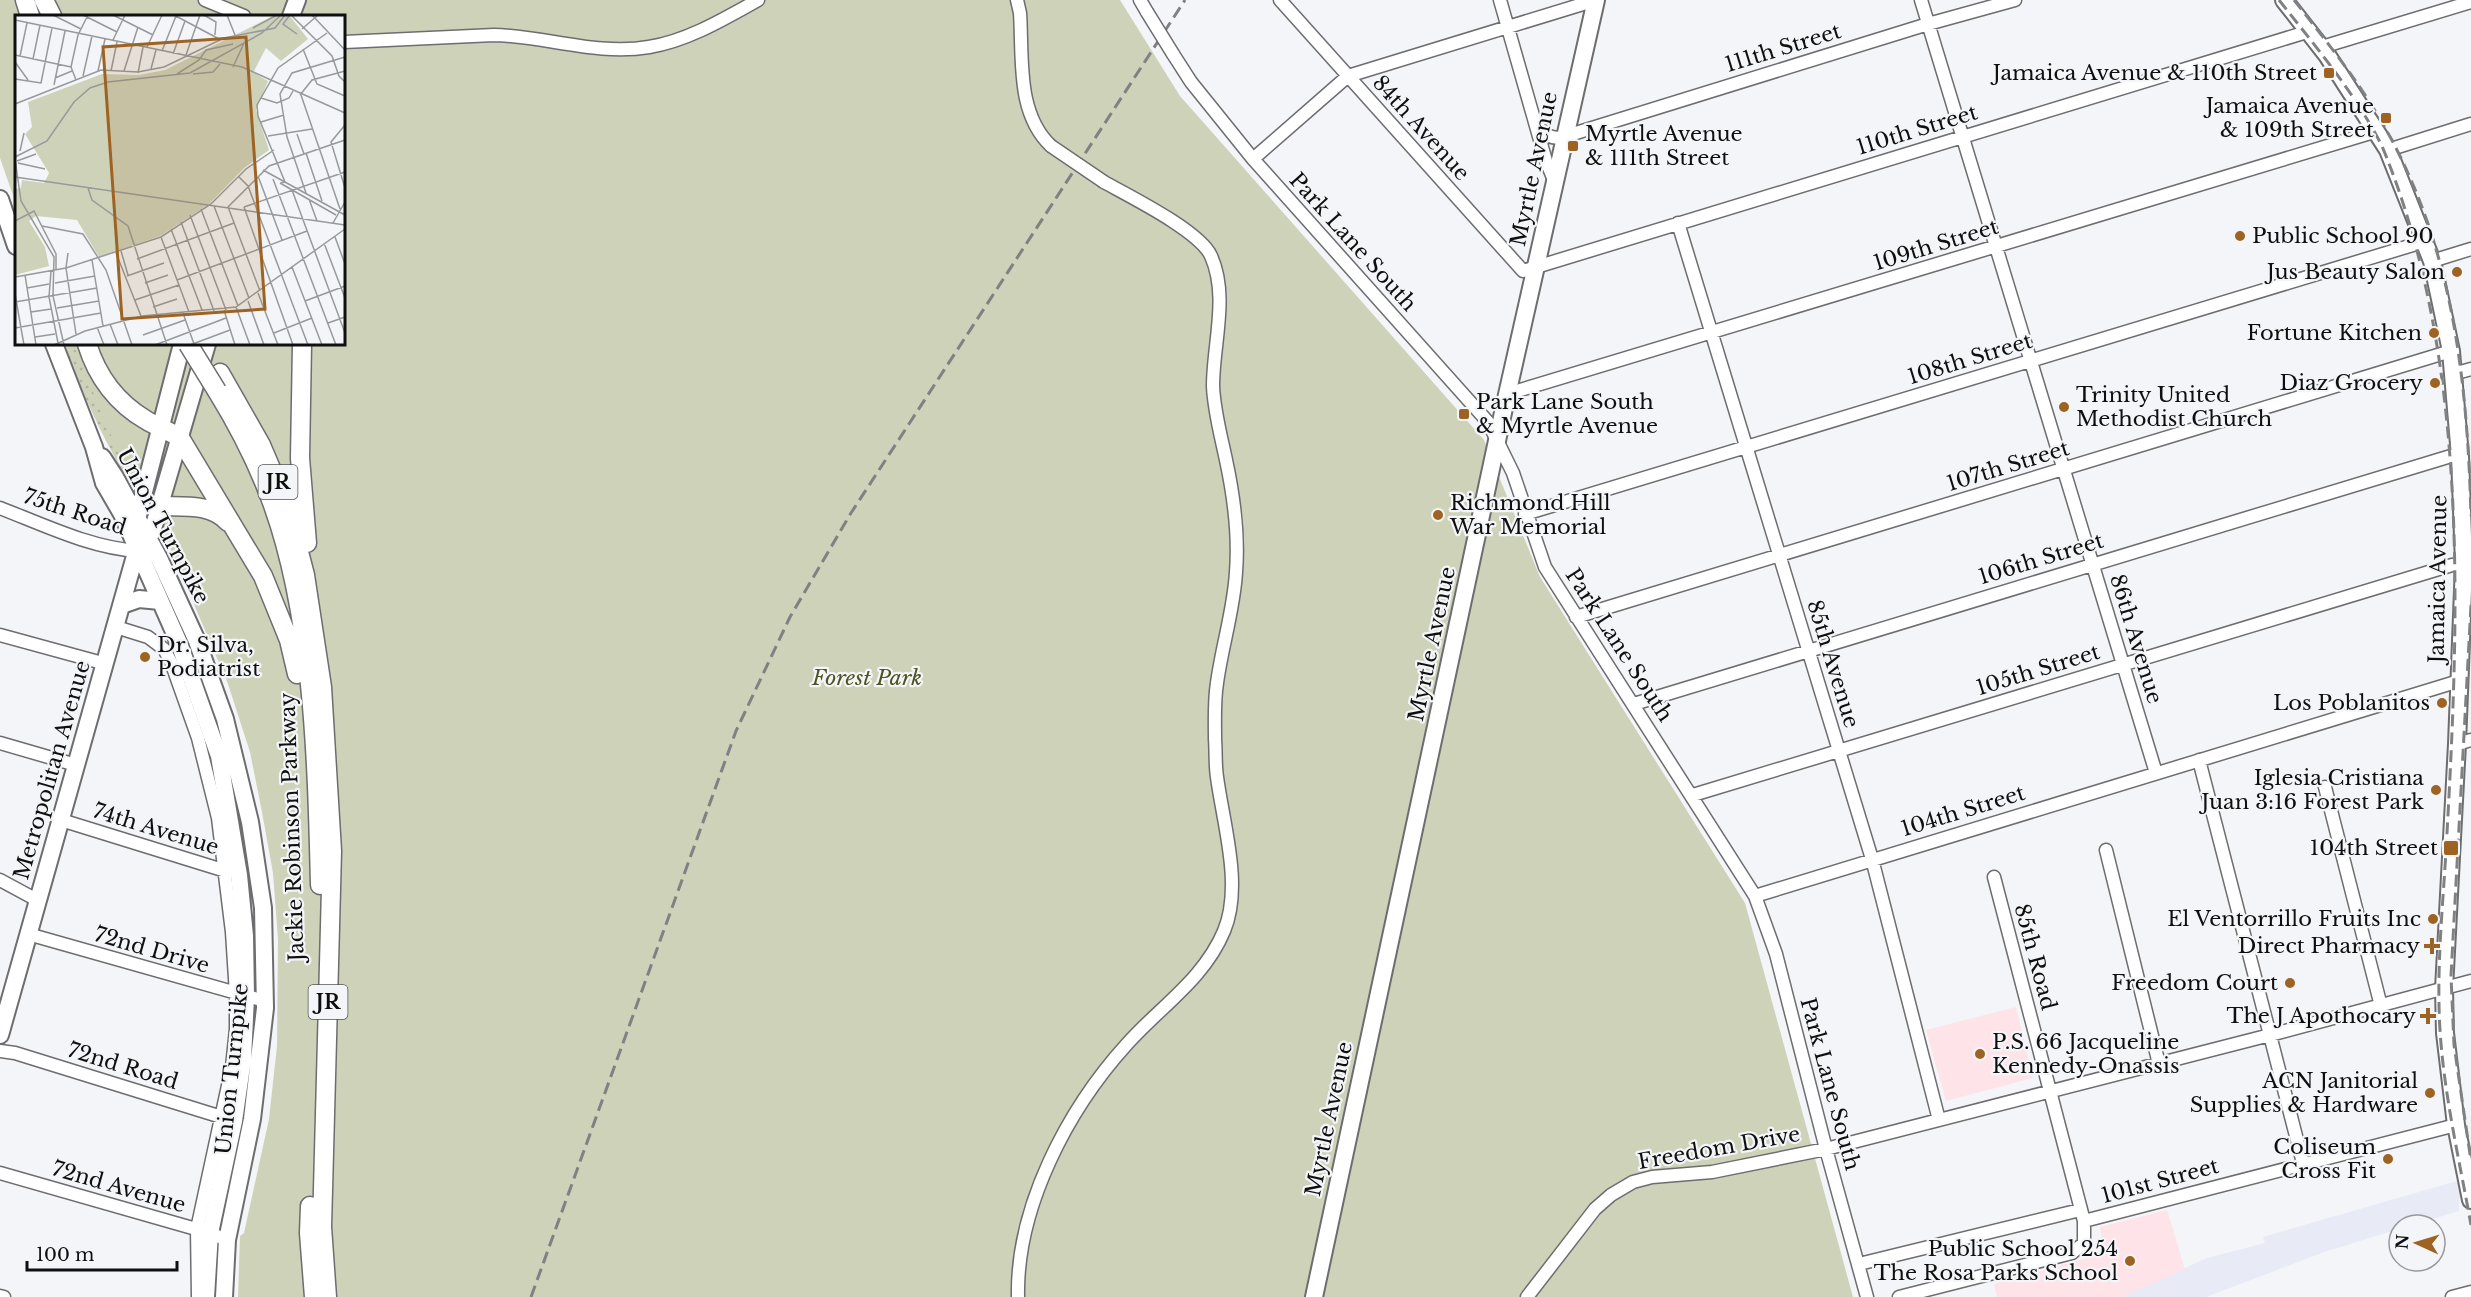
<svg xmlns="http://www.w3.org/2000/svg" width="2471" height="1297" font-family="'Libre Baskerville',serif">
	<defs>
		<pattern id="grass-dots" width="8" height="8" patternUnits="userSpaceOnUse" patternTransform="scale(1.5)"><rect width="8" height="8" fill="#ced2b9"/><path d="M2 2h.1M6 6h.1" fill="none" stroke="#b0b39e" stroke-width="1.8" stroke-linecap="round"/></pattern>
	</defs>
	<rect width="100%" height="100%" fill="#f4f5f8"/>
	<!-- built -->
	<path fill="#e8eaf5" d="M 2471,1177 L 2471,1195 L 2459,1198 L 2459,1211 L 2413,1225 L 2399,1225 L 2399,1229 L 2327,1251 L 2206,1297 L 2121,1297 L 2207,1258 L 2265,1243 L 2263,1237 Z"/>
	<!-- education -->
	<path fill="#fee3e8" d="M 2016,1007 L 2033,1078 L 1946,1101 L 1926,1030 Z
		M 2167,1210 L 2185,1269 L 2122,1297 L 1997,1297 L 1994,1284 L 2104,1253 L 2100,1227 Z"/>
	<!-- grass -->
	<path fill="url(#grass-dots)" d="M 60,344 L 83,344 L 132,480 L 128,483 L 101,431 Z"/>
	<!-- green -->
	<path fill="#ced2b9" d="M 0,0 L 1120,0 L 1180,96 L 1484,440 L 1540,577 L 1745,903 L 1853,1297 L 238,1297 L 240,1236 L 244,1233 L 269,1119 L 277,1046 L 278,939 L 273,873 L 262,812 L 250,752 L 228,684 L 170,548 L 128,476 L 73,344 L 344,344 L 344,16 L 16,16 L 16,204 L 0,158 Z"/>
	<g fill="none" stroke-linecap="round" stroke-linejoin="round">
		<!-- minor casing -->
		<g stroke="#6d6d70" stroke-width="15">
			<path id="minor" d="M 205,0 L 244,16
				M 1017,0 L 1020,13 C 1023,58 1016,113 1051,146
				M 1140,0 L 1147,12
				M 1280,0 L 1523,271 L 2310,31
				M 1500,0 L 1546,161 L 1554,180
				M 1921,0 L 2156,773
				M 344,42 L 494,35 C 545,36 598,56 649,47 C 687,41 724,19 758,0
				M 2322,47 L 2471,2
				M 1173,54 L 1191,82 L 1253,159 L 1488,422 L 1513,473 L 1545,567 L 1755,896 L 1776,954 L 1826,1149 L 1867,1297
				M 1535,123 C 1544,133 1549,140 1563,137 L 1928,24 L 2015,0
				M 2388,150 L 2471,124
				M 1253,159 L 1348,76 L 1596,0
				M 1678,223 L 1872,859 L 1939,1120
				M 2432,261 L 2471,249
				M 2453,374 L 2471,369
				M 1507,394 L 2377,131
				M 0,508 C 44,525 91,548 138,551
				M 1525,514 L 2426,241
				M 1576,617 L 2451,351
				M 116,627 L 148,637 L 164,649 L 171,662 L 198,738 L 218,818 L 232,932 L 236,994 L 236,1029 L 232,1067 L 197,1229 L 198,1297
				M 0,635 L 106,664
				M 1634,704 L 2451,456 L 2460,456
				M 0,743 L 76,765
				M 2457,744 L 2471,740
				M 2199,760 L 2303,1163
				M 2325,787 L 2381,1006
				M 1693,795 L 2452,565 L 2464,564
				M 61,820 L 229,872
				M 2106,850 L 2159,1064
				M 0,880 L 37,900
				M 1755,896 L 2459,681
				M 28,934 L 265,1001
				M 0,1051 L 15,1053 L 228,1119
				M 0,1173 L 210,1233 L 227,1240
				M 2084,1221 L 2456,1125
				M 1859,1264 L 2080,1210
				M 0,1296 L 4,1297
				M 1018,1297 C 1016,1207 1068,1109 1127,1044 C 1161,1006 1204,979 1224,931 C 1243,886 1223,823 1217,777 C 1215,764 1216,751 1215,739 C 1215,721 1214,701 1217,683 C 1222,646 1234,609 1236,572 C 1239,534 1234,497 1226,460 C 1221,436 1214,411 1213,386 C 1213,344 1229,296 1211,256 C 1200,231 1129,196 1104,182
				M 1527,1297 L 1595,1209 L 1611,1195 L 1633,1182 L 1652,1177 L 1712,1172 L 1826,1149 L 2270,1035 L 2471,981
				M 1899,1297 L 2072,1253 L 2084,1243 L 2084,1221 L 1994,877
				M 2452,1297 L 2471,1292"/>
		</g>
		<!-- major casing -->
		<g stroke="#6d6d70" stroke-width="20">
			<path id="major" d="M 2284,0 L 2327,55 L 2388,150 L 2432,261 L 2451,351 L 2460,456 L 2464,564 L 2457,744 L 2444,989 L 2445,1033 L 2456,1125 L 2471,1200
				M 291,16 L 297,0
				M 0,199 L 16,246
				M 54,344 L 94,447 L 104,483 L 122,514 L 179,643 L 219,756 L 239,875 L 245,936 L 246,997 L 243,1059 L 234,1121 L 210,1233 L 206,1297
				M 102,457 L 115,477 L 159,558 L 197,641 L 225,719 L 250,822 L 263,908 L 265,1008 L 252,1119 L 227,1240 L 224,1297
				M 136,523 L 182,344
				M 144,543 L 152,532 L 207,344
				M 122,605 L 139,599 L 160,601
				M 0,1035 L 137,549
				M 1314,1297 L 1504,408 L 1596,0"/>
		</g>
		<!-- highway casing -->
		<g stroke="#6d6d70" stroke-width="21">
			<path id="highway" d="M 25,0 L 30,16
				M 44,0 L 52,16
				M 87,344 C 97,376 117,403 146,420 C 157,427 168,430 180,438 L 263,576 L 289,640 L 297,674
				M 302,344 L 300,458 L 307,543
				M 220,373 L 261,445 L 287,506 L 305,575 L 322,687 L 332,851 L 322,1227 L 327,1297
				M 217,391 C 238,425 256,460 270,497 C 314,613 317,762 320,885
				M 159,506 C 183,507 211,503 228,522
				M 310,1206 L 309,1233 L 314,1297"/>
		</g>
		<!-- minor -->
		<use href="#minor" stroke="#fff" stroke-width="12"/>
		<!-- major -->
		<use href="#major" stroke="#fff" stroke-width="16"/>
		<!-- highway -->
		<use href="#highway" stroke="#fff" stroke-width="18"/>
		<!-- rail -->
		<path stroke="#808183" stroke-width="3" stroke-dasharray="12 6" stroke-linecap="butt" d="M 2279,0 C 2316,47 2355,93 2382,146 C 2471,361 2459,619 2446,851 C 2443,902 2438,953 2439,1004 C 2440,1079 2458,1152 2471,1225
			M 2294,0 C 2323,37 2353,74 2377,114 C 2452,238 2467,374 2471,516
			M 2471,605 L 2451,976 L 2454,1045 L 2471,1161
			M 531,1297 L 736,731 L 790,617 L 851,513 L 1185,0"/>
		<!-- minor-bridge casing -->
		<g stroke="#6d6d70" stroke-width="15" stroke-linecap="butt">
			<path id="minor-bridge" d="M 1147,12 L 1173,54
				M 1051,146 L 1104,182"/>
		</g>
		<!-- highway-bridge casing -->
		<g stroke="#6d6d70" stroke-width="21" stroke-linecap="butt">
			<path id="highway-bridge" d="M 188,344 L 217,391"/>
		</g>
		<!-- minor-bridge -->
		<use href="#minor-bridge" stroke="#fff" stroke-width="12"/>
		<!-- highway-bridge -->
		<use href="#highway-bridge" stroke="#fff" stroke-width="18"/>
	</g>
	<!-- markers -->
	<g fill="#9d6323" stroke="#f4f5f8" stroke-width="2">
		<rect x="2323" y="67" width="12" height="12" rx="3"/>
		<rect x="2380" y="112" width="12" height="12" rx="3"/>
		<rect x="1567" y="140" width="12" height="12" rx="3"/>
		<circle cx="2240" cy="236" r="6"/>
		<circle cx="2457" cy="272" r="6"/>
		<circle cx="2434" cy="333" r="6"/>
		<circle cx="2435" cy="383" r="6"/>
		<circle cx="2064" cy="407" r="6"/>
		<rect x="1458" y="408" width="12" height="12" rx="3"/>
		<circle cx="1438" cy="515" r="6"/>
		<circle cx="145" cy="657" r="6"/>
		<circle cx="2442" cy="703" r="6"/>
		<circle cx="2436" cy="790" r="6"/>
		<rect x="2443" y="840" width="16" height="16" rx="3"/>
		<circle cx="2433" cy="919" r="6"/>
		<path d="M2429 937h6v6h6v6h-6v6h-6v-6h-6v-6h6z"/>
		<circle cx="2290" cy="983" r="6"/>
		<path d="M2425 1007h6v6h6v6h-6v6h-6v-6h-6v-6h6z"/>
		<circle cx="1980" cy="1054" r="6"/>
		<circle cx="2430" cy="1093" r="6"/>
		<circle cx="2388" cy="1159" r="6"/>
		<circle cx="2130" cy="1261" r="6"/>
	</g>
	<g text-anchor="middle" stroke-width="4.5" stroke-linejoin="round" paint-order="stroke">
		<!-- shield labels -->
		<g fill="#f4f5f8" stroke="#545456" stroke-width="1.5">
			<rect x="258.5" y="465" width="39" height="34" rx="4.5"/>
			<rect x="308.5" y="985" width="39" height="34" rx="4.5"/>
		</g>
		<g font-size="20" font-weight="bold" fill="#0f0f10">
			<text x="278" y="489">JR</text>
			<text x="328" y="1009">JR</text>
		</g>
		<!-- street labels -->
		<g font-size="21" fill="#0f0f10" stroke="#f4f5f8">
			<text transform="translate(1783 48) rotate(-17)" y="7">111th Street</text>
			<text transform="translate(1421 128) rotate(48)" y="7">84th Avenue</text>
			<text transform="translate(1917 130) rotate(-17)" y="7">110th Street</text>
			<text transform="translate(1534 169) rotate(-78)" y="7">Myrtle Avenue</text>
			<text transform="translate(1353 242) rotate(48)" y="7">Park Lane South</text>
			<text transform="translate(1936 245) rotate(-17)" y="7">109th Street</text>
			<text transform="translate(1970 359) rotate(-17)" y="7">108th Street</text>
			<text transform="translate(2008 466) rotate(-17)" y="7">107th Street</text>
			<text transform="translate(75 512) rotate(18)" y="7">75th Road</text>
			<text transform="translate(163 526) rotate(62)" y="7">Union Turnpike</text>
			<text transform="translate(2041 559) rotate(-17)" y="7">106th Street</text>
			<text transform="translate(2438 579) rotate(-89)" y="7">Jamaica Avenue</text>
			<text transform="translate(2136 639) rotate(73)" y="7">86th Avenue</text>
			<text transform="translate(1432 644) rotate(-78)" y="7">Myrtle Avenue</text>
			<text transform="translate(1619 645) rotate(57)" y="7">Park Lane South</text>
			<text transform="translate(1833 664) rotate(73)" y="7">85th Avenue</text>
			<text transform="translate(2038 670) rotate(-17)" y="7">105th Street</text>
			<text transform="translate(52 770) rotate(-74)" y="7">Metropolitan Avenue</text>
			<text transform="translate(1963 811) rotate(-17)" y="7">104th Street</text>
			<text transform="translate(292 827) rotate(-92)" y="7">Jackie Robinson Parkway</text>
			<text transform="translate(156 829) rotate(17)" y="7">74th Avenue</text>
			<text transform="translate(152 950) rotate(16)" y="7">72nd Drive</text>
			<text transform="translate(2035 957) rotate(75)" y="7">85th Road</text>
			<text transform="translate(123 1066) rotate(17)" y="7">72nd Road</text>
			<text transform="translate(232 1069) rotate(-84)" y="7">Union Turnpike</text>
			<text transform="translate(1830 1084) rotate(75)" y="7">Park Lane South</text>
			<text transform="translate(1329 1119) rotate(-78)" y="7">Myrtle Avenue</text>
			<text transform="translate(1719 1148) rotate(-10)" y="7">Freedom Drive</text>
			<text transform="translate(2160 1181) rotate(-15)" y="7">101st Street</text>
			<text transform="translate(119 1187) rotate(16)" y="7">72nd Avenue</text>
		</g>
		<!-- poi labels -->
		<g font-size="21" fill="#0f0f10" stroke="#f4f5f8" text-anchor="end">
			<text x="2317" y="80">Jamaica Avenue &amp; 110th Street</text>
			<text x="2374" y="113">Jamaica Avenue<tspan x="2374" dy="24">&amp; 109th Street</tspan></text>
			<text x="1585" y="141" text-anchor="start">Myrtle Avenue<tspan x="1585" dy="24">&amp; 111th Street</tspan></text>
			<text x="2252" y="243" text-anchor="start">Public School 90</text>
			<text x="2445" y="279">Jus Beauty Salon</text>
			<text x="2422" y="340">Fortune Kitchen</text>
			<text x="2423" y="390">Diaz Grocery</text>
			<text x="2076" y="402" text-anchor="start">Trinity United<tspan x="2076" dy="24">Methodist Church</tspan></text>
			<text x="1476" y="409" text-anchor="start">Park Lane South<tspan x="1476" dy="24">&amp; Myrtle Avenue</tspan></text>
			<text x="1450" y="510" text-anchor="start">Richmond Hill<tspan x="1450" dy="24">War Memorial</tspan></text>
			<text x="157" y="652" text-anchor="start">Dr. Silva,<tspan x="157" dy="24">Podiatrist</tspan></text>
			<text x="2430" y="710">Los Poblanitos</text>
			<text x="2424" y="785">Iglesia Cristiana<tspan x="2424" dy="24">Juan 3:16 Forest Park</tspan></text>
			<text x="2438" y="855">104th Street</text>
			<text x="2421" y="926">El Ventorrillo Fruits Inc</text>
			<text x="2420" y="953">Direct Pharmacy</text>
			<text x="2278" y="990">Freedom Court</text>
			<text x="2416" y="1023">The J Apothocary</text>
			<text x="1992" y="1049" text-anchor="start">P.S. 66 Jacqueline<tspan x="1992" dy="24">Kennedy-Onassis</tspan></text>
			<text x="2418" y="1088">ACN Janitorial<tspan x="2418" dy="24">Supplies &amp; Hardware</tspan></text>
			<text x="2376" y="1154">Coliseum<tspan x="2376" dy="24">Cross Fit</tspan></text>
			<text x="2118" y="1256">Public School 254<tspan x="2118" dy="24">The Rosa Parks School</tspan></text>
		</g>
		<!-- park labels -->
		<g font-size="21" font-style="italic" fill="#4e5320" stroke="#f4f5f8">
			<text x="867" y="685">Forest Park</text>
		</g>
	</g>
	<!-- overview -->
	<g transform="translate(15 15)">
		<rect width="330" height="330" fill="#f4f5f8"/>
		<path d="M 260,0 L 274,0 L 293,24 L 266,46 L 251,33 L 240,54 L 239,58 L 253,66 L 241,95 L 254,135 L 229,153 L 194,189 L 145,221 L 84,242 L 62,205 L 21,201 L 14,206 L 30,232 L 34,251 L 0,260 L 0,174 L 6,173 L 7,165 L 29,168 L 34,158 L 10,119 L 17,112 L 13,87 L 87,59 L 124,60 L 150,55 Z" fill="#ced2b9"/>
		<path fill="none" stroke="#98999b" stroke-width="1.5" d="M 38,0 L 66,14M 68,0 L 102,17M 98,0 L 138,20M 159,0 L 206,25M 189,0 L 201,7 L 200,20M 212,0 L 220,20M 275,0 L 268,9 L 282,19M 276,0 L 317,41 L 324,61 L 330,67M 297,0 L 330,35M 0,5 L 227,52 L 330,98M 238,13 L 262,0M 287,14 L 303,0M 98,25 L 110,0M 132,32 L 147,0M 288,34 L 302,69 L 330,81M 147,36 L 161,1M 158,39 L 170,6M 0,40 L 56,52M 171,40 L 185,0M 5,41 L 12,8M 18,44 L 25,10M 0,47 L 13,65M 218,52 L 229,28M 136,54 L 141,35M 83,56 L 90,24M 96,56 L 102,27M 109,56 L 123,12M 123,58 L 128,32M 162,59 L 184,45 L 191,35 L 218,29M 178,59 L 198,57 L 205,49M 68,61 L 77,21M 40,63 L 57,56M 0,64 L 26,68 L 37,13M 61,65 L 56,52 L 63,20 L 73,0M 39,70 L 50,16M 285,80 L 297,65 L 330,56M 286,80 L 325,194M 246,83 L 262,88 L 274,83 L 278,76M 0,89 L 86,55 L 123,57 L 149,52 L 209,23 L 260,13 L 270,0M 246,107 L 269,100M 330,110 L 316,127 L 330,173M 282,119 L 289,139M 253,121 L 297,114M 5,136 L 9,118M 291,138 L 307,186M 0,142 L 32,126 L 59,87 L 75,73 L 93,67 L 175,58 L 247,18 L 266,0M 0,144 L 6,186 L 39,242 L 38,281 L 49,330M 2,146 L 21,139M 3,148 L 30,154M 248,155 L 330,200M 223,161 L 233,171 L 293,330M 243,161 L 267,225M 0,162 L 330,210M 258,164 L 321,330M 265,168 L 321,200M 266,168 L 270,167 L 243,101 L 242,90 L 263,53 L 312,18M 73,173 L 77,185 L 113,211 L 152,330M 277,175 L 330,318M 291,178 L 272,122 L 265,79 L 277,58 L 330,42M 294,184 L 302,206M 199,191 L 234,283M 229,192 L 278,330M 229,192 L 330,157M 186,194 L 223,291M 175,200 L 211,295M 0,206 L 19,196 L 41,239 L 41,254M 166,207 L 199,296M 318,208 L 330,187M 27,211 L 68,219 L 91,255 L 117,330M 156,214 L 187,295M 146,222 L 174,297M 320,222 L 330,249M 309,228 L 330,283M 106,236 L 113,260M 53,238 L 51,253 L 61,319M 101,238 L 126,301M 122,244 L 219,208M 77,245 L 88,311M 277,252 L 307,330M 36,256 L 34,282 L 43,328M 10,260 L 21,330M 112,261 L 149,248M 0,262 L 51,253 L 146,222 L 196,189 L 231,154 L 259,135M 162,265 L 292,216M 40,268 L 80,261M 130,268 L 153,260M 12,273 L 34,269M 245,276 L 213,192 L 254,151 L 330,125M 243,278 L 263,330M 0,279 L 9,330M 120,285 L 164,270M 233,286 L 249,330M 290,286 L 330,271M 0,287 L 82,273M 138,292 L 162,284M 221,292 L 235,330M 42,293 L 84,286M 209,295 L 220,330M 16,297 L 36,294M 168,298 L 179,329M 313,308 L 330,302M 95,309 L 103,330M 82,312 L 89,330M 0,313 L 86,298M 259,318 L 297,303M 128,320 L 170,305M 20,322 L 40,319M 39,330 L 70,316 L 127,301 L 221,292 L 330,214M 140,330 L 211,303M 175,330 L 215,315"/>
		<path fill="#9d6323" fill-opacity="0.15" stroke="#9d6323" stroke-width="3" d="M 231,22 L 250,294 L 107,304 L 88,32 Z"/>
		<rect width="330" height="330" fill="none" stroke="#0f0f10" stroke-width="3"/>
	</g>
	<!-- north arrow -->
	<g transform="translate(2417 1243) rotate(274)"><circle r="28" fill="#f4f5f8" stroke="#98999b" stroke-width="1.5"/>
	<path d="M0-4.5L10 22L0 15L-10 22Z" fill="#9d6323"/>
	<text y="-9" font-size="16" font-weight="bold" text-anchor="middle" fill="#0f0f10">N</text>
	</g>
	<!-- scale -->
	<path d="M27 1261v9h150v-9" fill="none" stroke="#0f0f10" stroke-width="3"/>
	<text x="36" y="1261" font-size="18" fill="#0f0f10" stroke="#f4f5f8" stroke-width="4.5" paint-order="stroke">100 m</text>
</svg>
